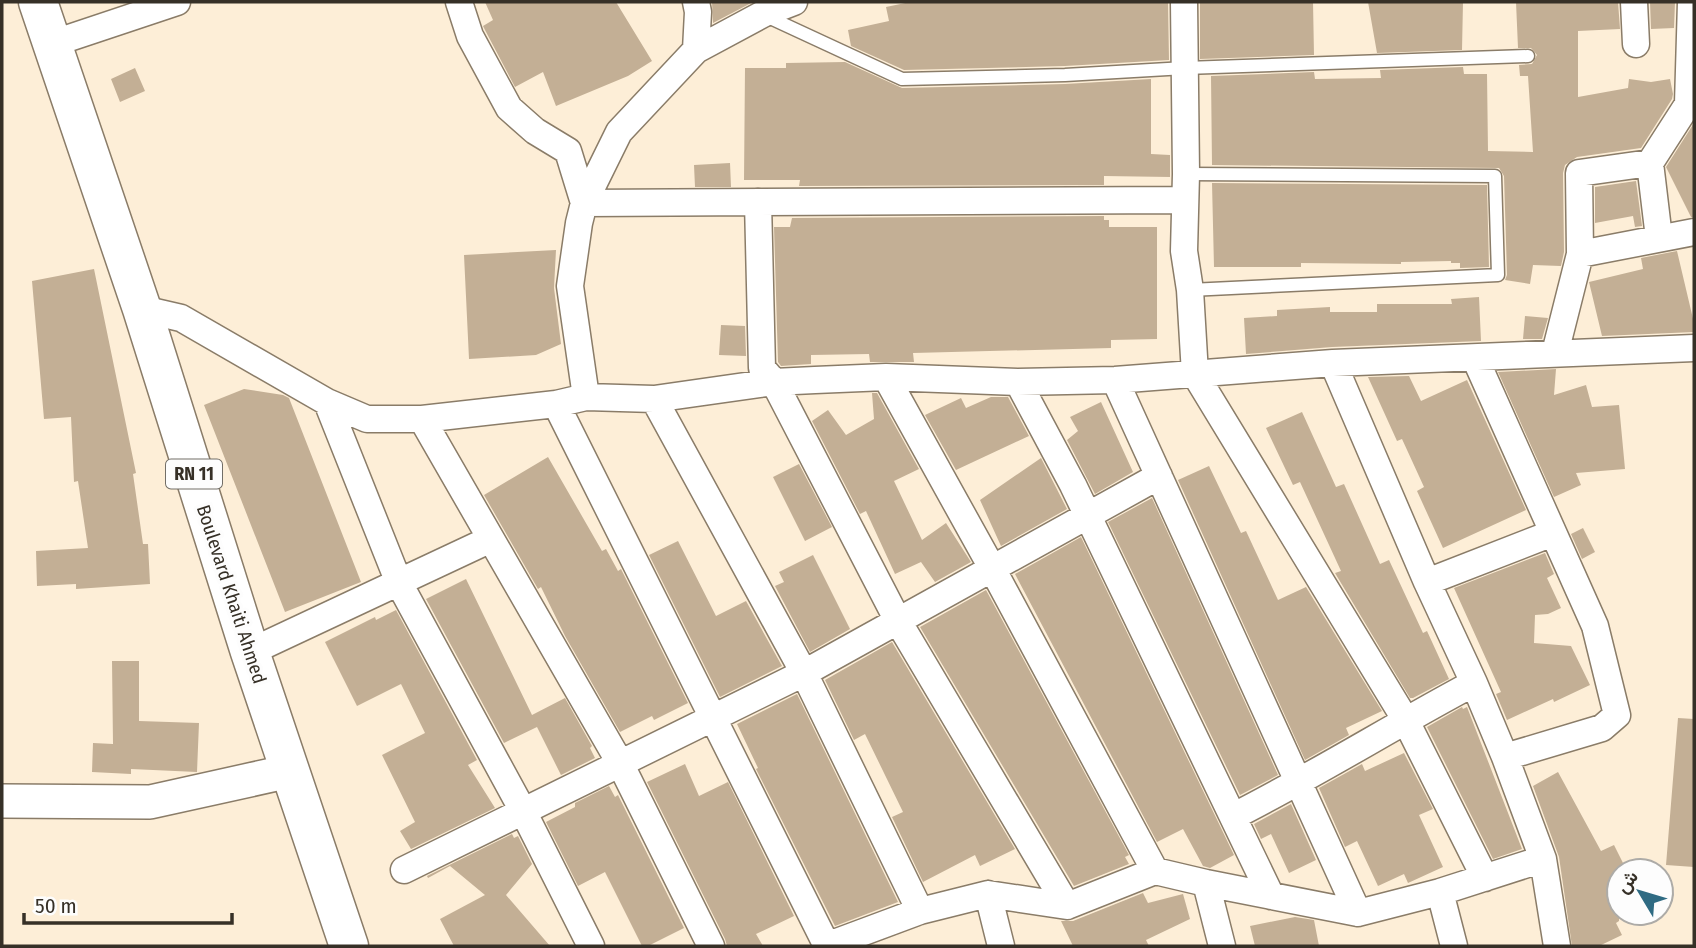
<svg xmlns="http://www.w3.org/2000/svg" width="1696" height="948" font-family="'Fira Sans Condensed',Vazirmatn,sans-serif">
	<rect width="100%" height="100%" fill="#fdeed7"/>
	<!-- building -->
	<path fill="#c3af95" d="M 485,2 L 616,2 L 652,61 L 628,76 L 556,106 L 543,72 L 515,87 L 485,30 L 483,26 L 493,20 Z
		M 712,2 L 753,2 L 713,23 Z
		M 910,2 L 1168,2 L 1169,60 L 1065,66 L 904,70 L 851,46 L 848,30 L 889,21 L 886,7 Z
		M 1200,2 L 1313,2 L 1314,55 L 1200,59 Z
		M 1368,2 L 1463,2 L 1462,50 L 1377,53 Z
		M 1516,2 L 1618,2 L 1620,29 L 1578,31 L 1578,97 L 1628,88 L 1629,79 L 1651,82 L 1670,79 L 1673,94 L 1672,99 L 1641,148 L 1577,157 L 1565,165 L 1563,173 L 1564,252 L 1561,266 L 1533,265 L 1530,284 L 1505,280 L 1507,275 L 1504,176 L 1499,168 L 1212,165 L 1211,76 L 1314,72 L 1315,79 L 1381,78 L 1380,70 L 1463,67 L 1464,74 L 1487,74 L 1488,151 L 1533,152 L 1528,76 L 1520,76 L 1519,65 L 1532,64 L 1537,55 L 1531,48 L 1518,48 Z
		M 1650,2 L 1675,2 L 1674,28 L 1651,29 Z
		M 845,62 L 902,88 L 1065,84 L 1151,79 L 1151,154 L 1170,155 L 1170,177 L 1104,176 L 1104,185 L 799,186 L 800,180 L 744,180 L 745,68 L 786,68 L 786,63 Z
		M 135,68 L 145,91 L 120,102 L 111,79 Z
		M 1694,123 L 1694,217 L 1691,217 L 1666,167 Z
		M 730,163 L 731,187 L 695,187 L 694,165 Z
		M 1636,181 L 1642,226 L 1635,227 L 1633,216 L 1595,223 L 1595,187 Z
		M 1212,183 L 1487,185 L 1489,267 L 1460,268 L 1460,263 L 1451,263 L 1451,261 L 1401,262 L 1401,264 L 1301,263 L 1301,267 L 1214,267 Z
		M 1104,216 L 1104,220 L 1109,220 L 1109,227 L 1157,227 L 1157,339 L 1111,340 L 1111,348 L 913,353 L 914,362 L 870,362 L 869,354 L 811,355 L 811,364 L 781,366 L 778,362 L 774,227 L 790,227 L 792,218 Z
		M 556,250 L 554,288 L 561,344 L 536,355 L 469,359 L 464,255 Z
		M 1677,251 L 1694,323 L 1694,332 L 1602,336 L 1589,282 L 1643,269 L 1641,258 Z
		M 94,269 L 136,473 L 133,474 L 143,544 L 148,544 L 150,584 L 76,589 L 76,584 L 37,586 L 36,551 L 88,548 L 78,481 L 74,482 L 71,417 L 44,419 L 32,281 Z
		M 1479,297 L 1481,341 L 1332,347 L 1246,354 L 1244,318 L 1277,316 L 1277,310 L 1330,307 L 1330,312 L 1377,312 L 1377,304 L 1452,304 L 1451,299 Z
		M 1525,316 L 1548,318 L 1542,339 L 1523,339 Z
		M 721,325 L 745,326 L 746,356 L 719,355 Z
		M 1556,369 L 1554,395 L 1586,385 L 1592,407 L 1619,405 L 1625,469 L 1576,473 L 1581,485 L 1554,497 L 1498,372 Z
		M 1409,376 L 1421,401 L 1467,380 L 1526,510 L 1443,548 L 1417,491 L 1424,487 L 1402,439 L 1397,441 L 1368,377 Z
		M 244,389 L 283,395 L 289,398 L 361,582 L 285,612 L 204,405 Z
		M 872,393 L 877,393 L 919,469 L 894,481 L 922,540 L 946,523 L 971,562 L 935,582 L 921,562 L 895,574 L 866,511 L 860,514 L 812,421 L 828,410 L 846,435 L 874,419 Z
		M 991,397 L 1008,397 L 1029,436 L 956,470 L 925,415 L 961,398 L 966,408 Z
		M 1101,402 L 1133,472 L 1095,494 L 1067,440 L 1078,431 L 1070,417 Z
		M 1302,412 L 1336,487 L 1344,484 L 1380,564 L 1389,560 L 1423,633 L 1427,631 L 1449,679 L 1413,698 L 1410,698 L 1335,573 L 1341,571 L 1300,482 L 1293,485 L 1266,428 Z
		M 548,457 L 602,551 L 606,549 L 618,571 L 621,569 L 688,703 L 654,720 L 652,716 L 620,732 L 565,636 L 541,587 L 538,589 L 484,495 Z
		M 1041,458 L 1067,509 L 1001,546 L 980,500 Z
		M 799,464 L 832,527 L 805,541 L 773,477 Z
		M 1209,466 L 1241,533 L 1246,531 L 1278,600 L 1306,587 L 1382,711 L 1346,728 L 1349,735 L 1305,760 L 1178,480 Z
		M 1152,498 L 1278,775 L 1240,795 L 1108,522 Z
		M 1583,528 L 1595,552 L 1582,559 L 1571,534 Z
		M 1081,537 L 1234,855 L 1210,868 L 1203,866 L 1183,829 L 1157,842 L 1015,574 Z
		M 678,541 L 716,616 L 746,601 L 782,666 L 720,697 L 649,555 Z
		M 1545,553 L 1554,574 L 1547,578 L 1561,608 L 1548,614 L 1535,615 L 1534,643 L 1571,646 L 1590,685 L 1554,702 L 1553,699 L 1507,720 L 1496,694 L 1501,692 L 1454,588 Z
		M 813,555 L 850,629 L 810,652 L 775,586 L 784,582 L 779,572 Z
		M 466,579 L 532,715 L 565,698 L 592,746 L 590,748 L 595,758 L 561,775 L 537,727 L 504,743 L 426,599 Z
		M 986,590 L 1129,855 L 1125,857 L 1129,864 L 1074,886 L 920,627 Z
		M 396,610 L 477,760 L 468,765 L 495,808 L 411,849 L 400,831 L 415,822 L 382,755 L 425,733 L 401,684 L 357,706 L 325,642 L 375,617 L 376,620 Z
		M 892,642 L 1015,849 L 980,866 L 975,855 L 923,882 L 892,817 L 903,812 L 865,734 L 854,740 L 825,680 Z
		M 112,661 L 139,661 L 139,721 L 199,723 L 197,772 L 131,769 L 131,774 L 92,772 L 93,743 L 113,744 Z
		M 797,694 L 898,902 L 835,926 L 756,769 L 758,768 L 737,724 Z
		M 1462,707 L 1463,709 L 1467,707 L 1522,849 L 1493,859 L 1427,727 Z
		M 1678,718 L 1694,719 L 1694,867 L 1666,865 Z
		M 1404,753 L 1433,809 L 1419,815 L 1443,867 L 1408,883 L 1404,874 L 1378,886 L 1357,841 L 1345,847 L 1319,788 L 1362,764 L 1365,771 Z
		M 685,764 L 699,796 L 728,782 L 794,916 L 756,934 L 763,946 L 727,946 L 725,939 L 647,782 Z
		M 1558,772 L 1601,851 L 1614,845 L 1627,871 L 1619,871 L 1619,921 L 1616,923 L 1622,935 L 1599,946 L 1572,946 L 1559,857 L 1533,786 Z
		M 609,786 L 615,797 L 618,795 L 684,928 L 648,946 L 642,946 L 605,872 L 578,886 L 546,822 L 575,807 L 575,803 Z
		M 1291,804 L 1316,860 L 1289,873 L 1271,834 L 1261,839 L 1254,824 Z
		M 512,834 L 514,838 L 518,836 L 532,864 L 506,895 L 550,946 L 454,946 L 440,919 L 485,895 L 450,866 L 428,878 L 427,876 Z
		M 1143,893 L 1148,903 L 1183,894 L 1190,919 L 1146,940 L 1149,946 L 1073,946 L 1061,921 L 1073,921 Z
		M 1295,917 L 1314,920 L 1319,946 L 1255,946 L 1250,926 Z"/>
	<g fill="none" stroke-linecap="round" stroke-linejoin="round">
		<!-- service casing -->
		<g stroke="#8a7c68" stroke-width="15">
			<path id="service" d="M 766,16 L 902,79 L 1065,75 L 1185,68 L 1528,56
				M 1186,174 L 1495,176 L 1498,275 L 1190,290"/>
		</g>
		<!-- minor casing -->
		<g stroke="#8a7c68" stroke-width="29">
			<path id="minor" d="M 459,2 L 470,36 L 509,108 L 535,131 L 568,151 L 584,203 L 1185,200
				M 696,2 L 698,12 L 696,50
				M 1184,2 L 1186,174 L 1184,251 L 1190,290 L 1195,374 L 1405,719 L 1485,878
				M 1634,2 L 1636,44
				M 51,44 L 177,2
				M 758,202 L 762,368 L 774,382 L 898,621 L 1067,906
				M 1659,238 L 1650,163 L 1688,104 L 1691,2
				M 1580,254 L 1694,232
				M 142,309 L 181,318 L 327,402 L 367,419 L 422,419 L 556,404 L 586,397 L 654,399 L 774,382 L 815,380 L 886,377 L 1018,382 L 1115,380 L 1333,363 L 1694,348
				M 1555,353 L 1580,254 L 1579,173 L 1650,163
				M 1475,358 L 1595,626 L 1617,715 L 1602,728 L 1505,757
				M 1333,363 L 1427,582 L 1474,683 L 1505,757 L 1543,859
				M 886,377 L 992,568 L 1155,871
				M 1115,380 L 1358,913
				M 1018,382 L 1073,485 L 1271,896
				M 586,397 L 570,286 L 579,223 L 584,203 L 619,132 L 696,50 L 763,14 L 794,2
				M 654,399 L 804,673 L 920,911
				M 327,402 L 399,583 L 523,811 L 591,946
				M 556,404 L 827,946
				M 422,419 L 620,763 L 711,946
				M 1427,582 L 1553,533
				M 250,652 L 491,539
				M 1234,816 C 1315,775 1393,726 1474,683
				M 404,870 L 804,673 L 1159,476
				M 1206,883 L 1222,946
				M 1440,892 L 1454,946
				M 988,894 L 1001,946
				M 826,946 L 920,911 L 988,894 L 1067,906 L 1155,871 L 1206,883 L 1358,913 L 1440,892 L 1543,859 L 1557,946"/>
		</g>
		<!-- tertiary casing -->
		<g stroke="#8a7c68" stroke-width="36">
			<path id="tertiary" d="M 2,801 L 150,802 L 290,771"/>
		</g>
		<!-- trunk casing -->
		<g stroke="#8a7c68" stroke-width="41">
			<path id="trunk" d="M 38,2 L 142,309 L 250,652 L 349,946"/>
		</g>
		<!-- service -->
		<use href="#service" stroke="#fff" stroke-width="12"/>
		<!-- minor -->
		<use href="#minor" stroke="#fff" stroke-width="26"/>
		<!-- tertiary -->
		<use href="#tertiary" stroke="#fff" stroke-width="33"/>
		<!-- trunk -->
		<use href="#trunk" stroke="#fff" stroke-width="38"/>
	</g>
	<g text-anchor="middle" stroke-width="7" stroke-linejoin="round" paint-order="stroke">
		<!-- shield labels -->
		<rect fill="#fdfdfd" stroke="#726e67" stroke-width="2" x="166" y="459.5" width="56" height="29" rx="5"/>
		<g font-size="18" font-weight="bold" fill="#363027">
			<text x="194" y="480">RN 11</text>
		</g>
		<!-- street labels -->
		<g font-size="19" fill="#363027" stroke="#fdfdfd">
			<text transform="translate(232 594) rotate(72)" y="7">Boulevard Khaiti Ahmed</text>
		</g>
	</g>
	<!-- border -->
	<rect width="1696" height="948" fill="none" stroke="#363027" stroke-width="7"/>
	<!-- north arrow -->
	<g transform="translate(1640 892) rotate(308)"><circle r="33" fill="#fdfdfd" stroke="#adaba7" stroke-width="2"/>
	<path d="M0-5L12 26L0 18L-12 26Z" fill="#2f6b83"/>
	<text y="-10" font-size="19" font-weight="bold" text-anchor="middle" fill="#363027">ش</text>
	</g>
	<!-- scale -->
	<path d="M24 913v10h208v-10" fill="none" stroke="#363027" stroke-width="3.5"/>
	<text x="35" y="913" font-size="21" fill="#363027" stroke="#fdfdfd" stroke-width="5" paint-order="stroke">50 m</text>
</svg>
